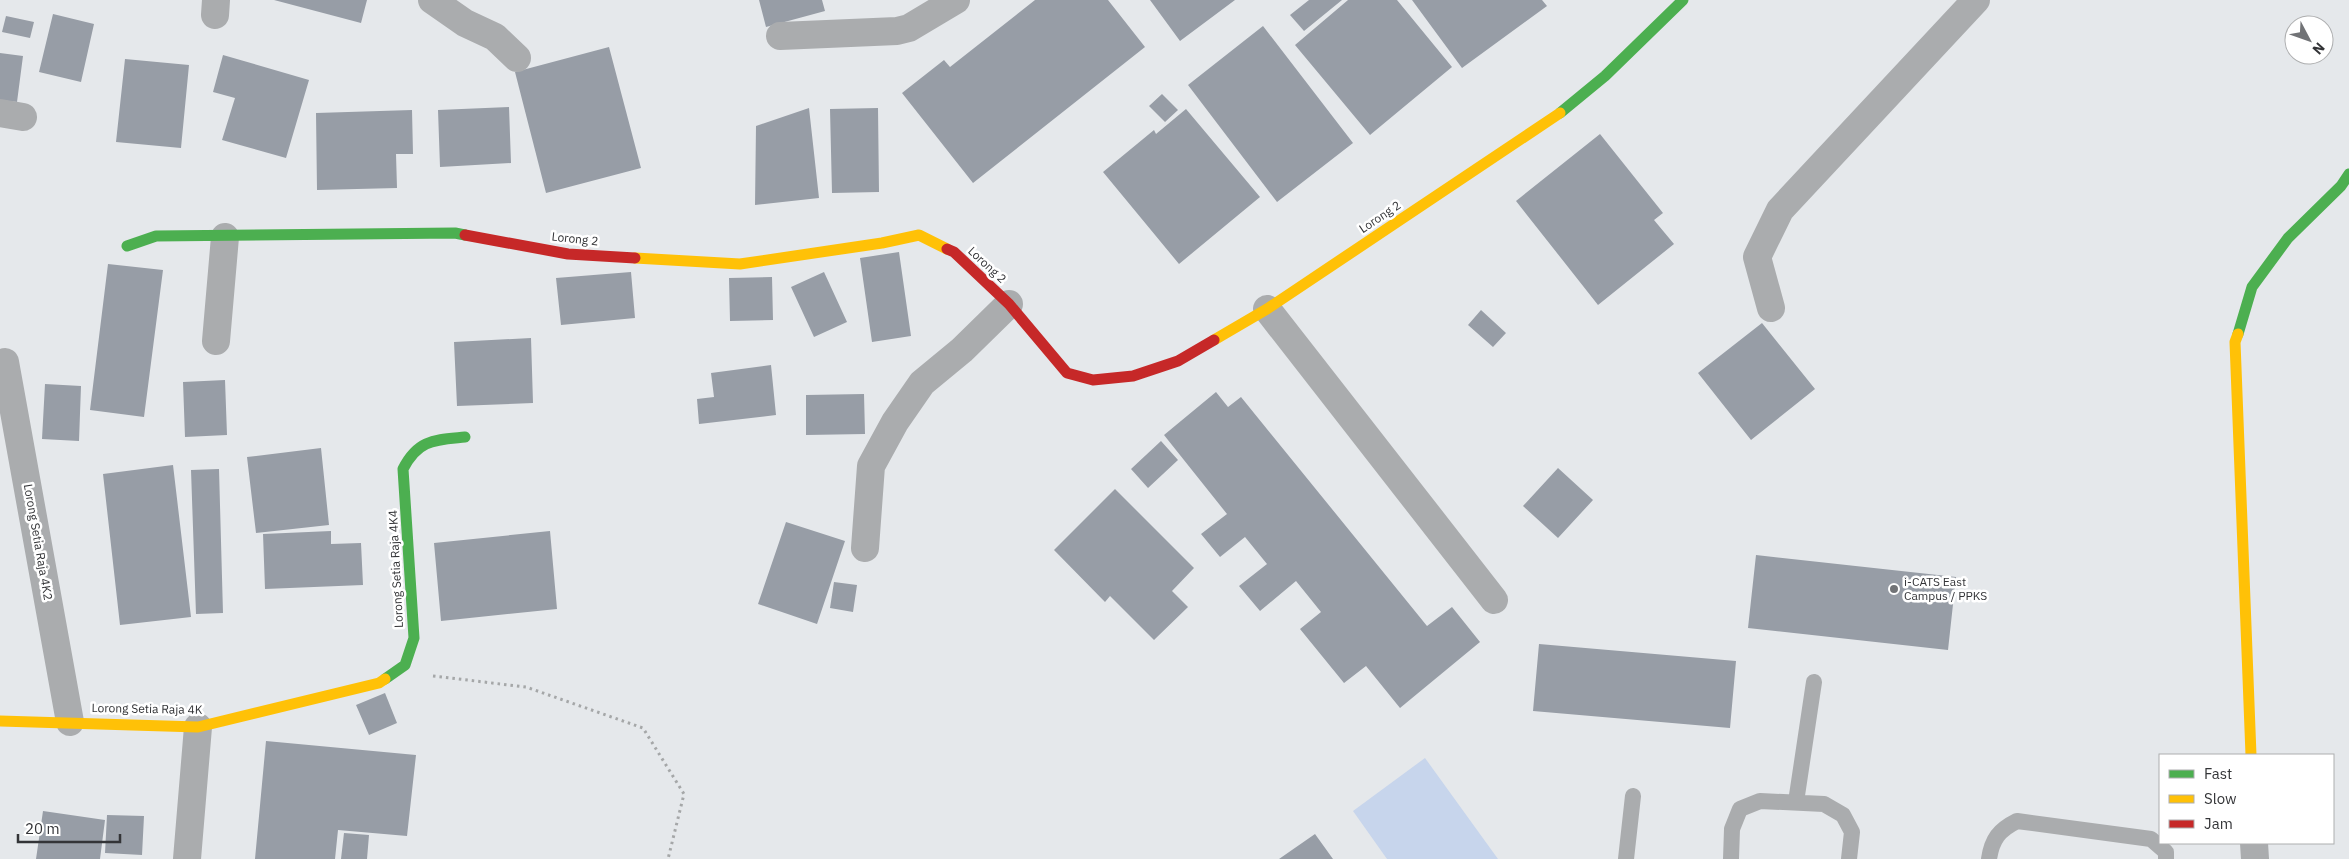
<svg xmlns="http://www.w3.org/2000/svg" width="2349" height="859" font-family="'IBM Plex Sans',sans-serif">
	<rect width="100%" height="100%" fill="#e5e8eb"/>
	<!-- green -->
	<path fill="#c7d5ec" d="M 1425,758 L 1498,859 L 1387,859 L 1353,811 Z"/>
	<!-- building -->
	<path fill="#979da6" d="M 274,0 L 367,0 L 361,23 Z
		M 759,0 L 822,0 L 825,11 L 766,27 Z
		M 1035,0 L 1108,0 L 1145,47 L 973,183 L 902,93 L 944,60 L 950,67 Z
		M 1150,0 L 1235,0 L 1180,41 Z
		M 1309,0 L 1342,0 L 1304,31 L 1290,15 Z
		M 1348,0 L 1397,0 L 1452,67 L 1370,135 L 1295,45 Z
		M 1412,0 L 1542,0 L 1547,6 L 1462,68 Z
		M 53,14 L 94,24 L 81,82 L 39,72 Z
		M 6,16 L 34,22 L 30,38 L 2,32 Z
		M 1263,26 L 1353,143 L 1277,202 L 1188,85 Z
		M 609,47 L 641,168 L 546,193 L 515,72 Z
		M 0,53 L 23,56 L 17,102 L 0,100 Z
		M 223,55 L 309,80 L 286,158 L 222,140 L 235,98 L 213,92 Z
		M 125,59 L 189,65 L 181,148 L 116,142 Z
		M 1162,94 L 1178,110 L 1165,122 L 1149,106 Z
		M 509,107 L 511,163 L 440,167 L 438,110 Z
		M 809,108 L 819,198 L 755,205 L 756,126 Z
		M 878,108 L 879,192 L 832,193 L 830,109 Z
		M 1186,109 L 1260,197 L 1179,264 L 1103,172 L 1154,130 L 1156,134 Z
		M 412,110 L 413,154 L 396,154 L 397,188 L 317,190 L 316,113 Z
		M 1600,134 L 1663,213 L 1654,220 L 1674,244 L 1598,305 L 1516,201 Z
		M 899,252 L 911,336 L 872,342 L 860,258 Z
		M 108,264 L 163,270 L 144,417 L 90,410 Z
		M 631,272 L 635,318 L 561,325 L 556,278 Z
		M 824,272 L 847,322 L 814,337 L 791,287 Z
		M 772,277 L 773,320 L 730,321 L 729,278 Z
		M 1481,310 L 1506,333 L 1493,347 L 1468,325 Z
		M 1762,323 L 1815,389 L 1751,440 L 1698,373 Z
		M 531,338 L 533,403 L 457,406 L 454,342 Z
		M 771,365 L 776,415 L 699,424 L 697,399 L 714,397 L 711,373 Z
		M 225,380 L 227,435 L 185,437 L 183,382 Z
		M 45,384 L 81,386 L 79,441 L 42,439 Z
		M 1216,392 L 1228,407 L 1241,397 L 1427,626 L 1452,607 L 1480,642 L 1400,708 L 1366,666 L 1344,683 L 1300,629 L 1321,612 L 1296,581 L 1260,611 L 1239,586 L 1267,564 L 1245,537 L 1220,557 L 1201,534 L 1227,514 L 1164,435 Z
		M 864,394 L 865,434 L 806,435 L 806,395 Z
		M 1161,441 L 1178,460 L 1148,488 L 1131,469 Z
		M 321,448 L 329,525 L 256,533 L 247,457 Z
		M 173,465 L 191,617 L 120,625 L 103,474 Z
		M 1558,468 L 1593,500 L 1558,538 L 1523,506 Z
		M 219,469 L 223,613 L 196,614 L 191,470 Z
		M 1115,489 L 1194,568 L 1172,591 L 1188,607 L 1154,640 L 1110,596 L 1105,602 L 1054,550 Z
		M 786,522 L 845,541 L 817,624 L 758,604 Z
		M 331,531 L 331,544 L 361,543 L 363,585 L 265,589 L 263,534 Z
		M 550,531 L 557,609 L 441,621 L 434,543 Z
		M 1756,555 L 1956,577 L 1948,650 L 1748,628 Z
		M 834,582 L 857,585 L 853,612 L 830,608 Z
		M 1539,644 L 1736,661 L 1730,728 L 1533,711 Z
		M 385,693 L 397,723 L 369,735 L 356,705 Z
		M 266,741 L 416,755 L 407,836 L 338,830 L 335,859 L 255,859 Z
		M 43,811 L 105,820 L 100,859 L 36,859 Z
		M 107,815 L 144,816 L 142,855 L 105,853 Z
		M 344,833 L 369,835 L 367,859 L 341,859 Z
		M 1315,834 L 1333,859 L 1279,859 Z"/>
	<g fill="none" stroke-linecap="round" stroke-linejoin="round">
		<!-- path -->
		<path stroke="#a5a7a8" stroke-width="3" stroke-dasharray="2.5 4" stroke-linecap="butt" d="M 433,676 L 526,687 L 643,728 L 684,794 L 668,859"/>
		<!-- lane -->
		<path stroke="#aaacae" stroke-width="16" d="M 1796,802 L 1814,682
			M 1626,859 L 1633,796
			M 1731,859 L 1732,829 L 1740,809 L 1760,801 L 1824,804 L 1843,815 L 1852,832 L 1849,859
			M 1989,859 C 1992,839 1999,830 2017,821 L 2151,839 L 2166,852 L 2166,859"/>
		<!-- street -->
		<path stroke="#aaacae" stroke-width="28" d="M 432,0 L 465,23 L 495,37 L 517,58
			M 215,15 L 216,0
			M 780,36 L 897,31 L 909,28 L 956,0
			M 0,113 L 23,117
			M 1771,308 L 1757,257 L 1780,210 L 1976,0
			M 1267,309 L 1494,600
			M 216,341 L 225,237
			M 5,362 L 70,722
			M 865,548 L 871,466 L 895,422 L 922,383 L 962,350 L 1009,304
			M 2254,843 L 2255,859
			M 187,859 L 198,727"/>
		<!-- fast -->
		<path stroke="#4caf50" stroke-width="11" d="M 1560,113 L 1605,76 L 1683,0
			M 127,246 L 156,236 L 455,233 L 465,235
			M 2238,334 L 2252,287 L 2288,238 L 2341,186 L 2349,174
			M 385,679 L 405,665 L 414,638 L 403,469 C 418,439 435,440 465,437"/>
		<!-- slow -->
		<path stroke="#ffc107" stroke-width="11" d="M 635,258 L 740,264 L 882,243 L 919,235 L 947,249
			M 2238,334 L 2235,342 L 2251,755
			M 1214,340 L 1267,309 L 1560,113
			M 0,721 L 198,727 L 379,683 L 385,679"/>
		<!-- jam -->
		<path stroke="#c62828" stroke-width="11" d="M 465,235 L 568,254 L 635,258
			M 947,249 L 954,252 L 1009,304 L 1067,373 L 1093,380 L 1133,376 L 1178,361 L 1214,340"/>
	</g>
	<!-- markers -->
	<circle fill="#717376" stroke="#fff" stroke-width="2" cx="1894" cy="589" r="5"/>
	<g text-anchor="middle" stroke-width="5" stroke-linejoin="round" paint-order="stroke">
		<!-- street labels -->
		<g font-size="12" fill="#333437" stroke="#fff">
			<text transform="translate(1380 217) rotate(-34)" y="4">Lorong 2</text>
			<text transform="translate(575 239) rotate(6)" y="4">Lorong 2</text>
			<text transform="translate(987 265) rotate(43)" y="4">Lorong 2</text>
			<text transform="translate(38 542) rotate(80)" y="4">Lorong Setia Raja 4K2</text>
			<text transform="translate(396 569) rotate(-93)" y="4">Lorong Setia Raja 4K4</text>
			<text transform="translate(147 709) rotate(1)" y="4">Lorong Setia Raja 4K</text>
		</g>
		<!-- poi labels -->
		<g font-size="12" fill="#333437" stroke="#fff" text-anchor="start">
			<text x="1904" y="586">i-CATS East<tspan x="1904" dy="14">Campus / PPKS</tspan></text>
		</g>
	</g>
	<!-- legend -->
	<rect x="2159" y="754" width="175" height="90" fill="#ffffff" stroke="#adaeaf"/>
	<rect x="2169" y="770" width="25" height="8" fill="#4caf50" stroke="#adaeaf"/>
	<text x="2204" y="779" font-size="15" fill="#333437">Fast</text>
	<rect x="2169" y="795" width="25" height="8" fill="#ffc107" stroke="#adaeaf"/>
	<text x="2204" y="804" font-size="15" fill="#333437">Slow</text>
	<rect x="2169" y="820" width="25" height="8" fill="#c62828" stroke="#adaeaf"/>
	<text x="2204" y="829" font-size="15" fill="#333437">Jam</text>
	<!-- north arrow -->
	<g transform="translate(2309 40) rotate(131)"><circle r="24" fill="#ffffff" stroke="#adaeaf"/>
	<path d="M0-4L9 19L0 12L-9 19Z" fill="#717376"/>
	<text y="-8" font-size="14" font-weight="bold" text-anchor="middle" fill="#333437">N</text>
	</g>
	<!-- scale -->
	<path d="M18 834v8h102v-8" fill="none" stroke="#333437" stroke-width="2.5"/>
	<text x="25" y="834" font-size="15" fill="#333437" stroke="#ffffff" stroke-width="4" paint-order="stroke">20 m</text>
</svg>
